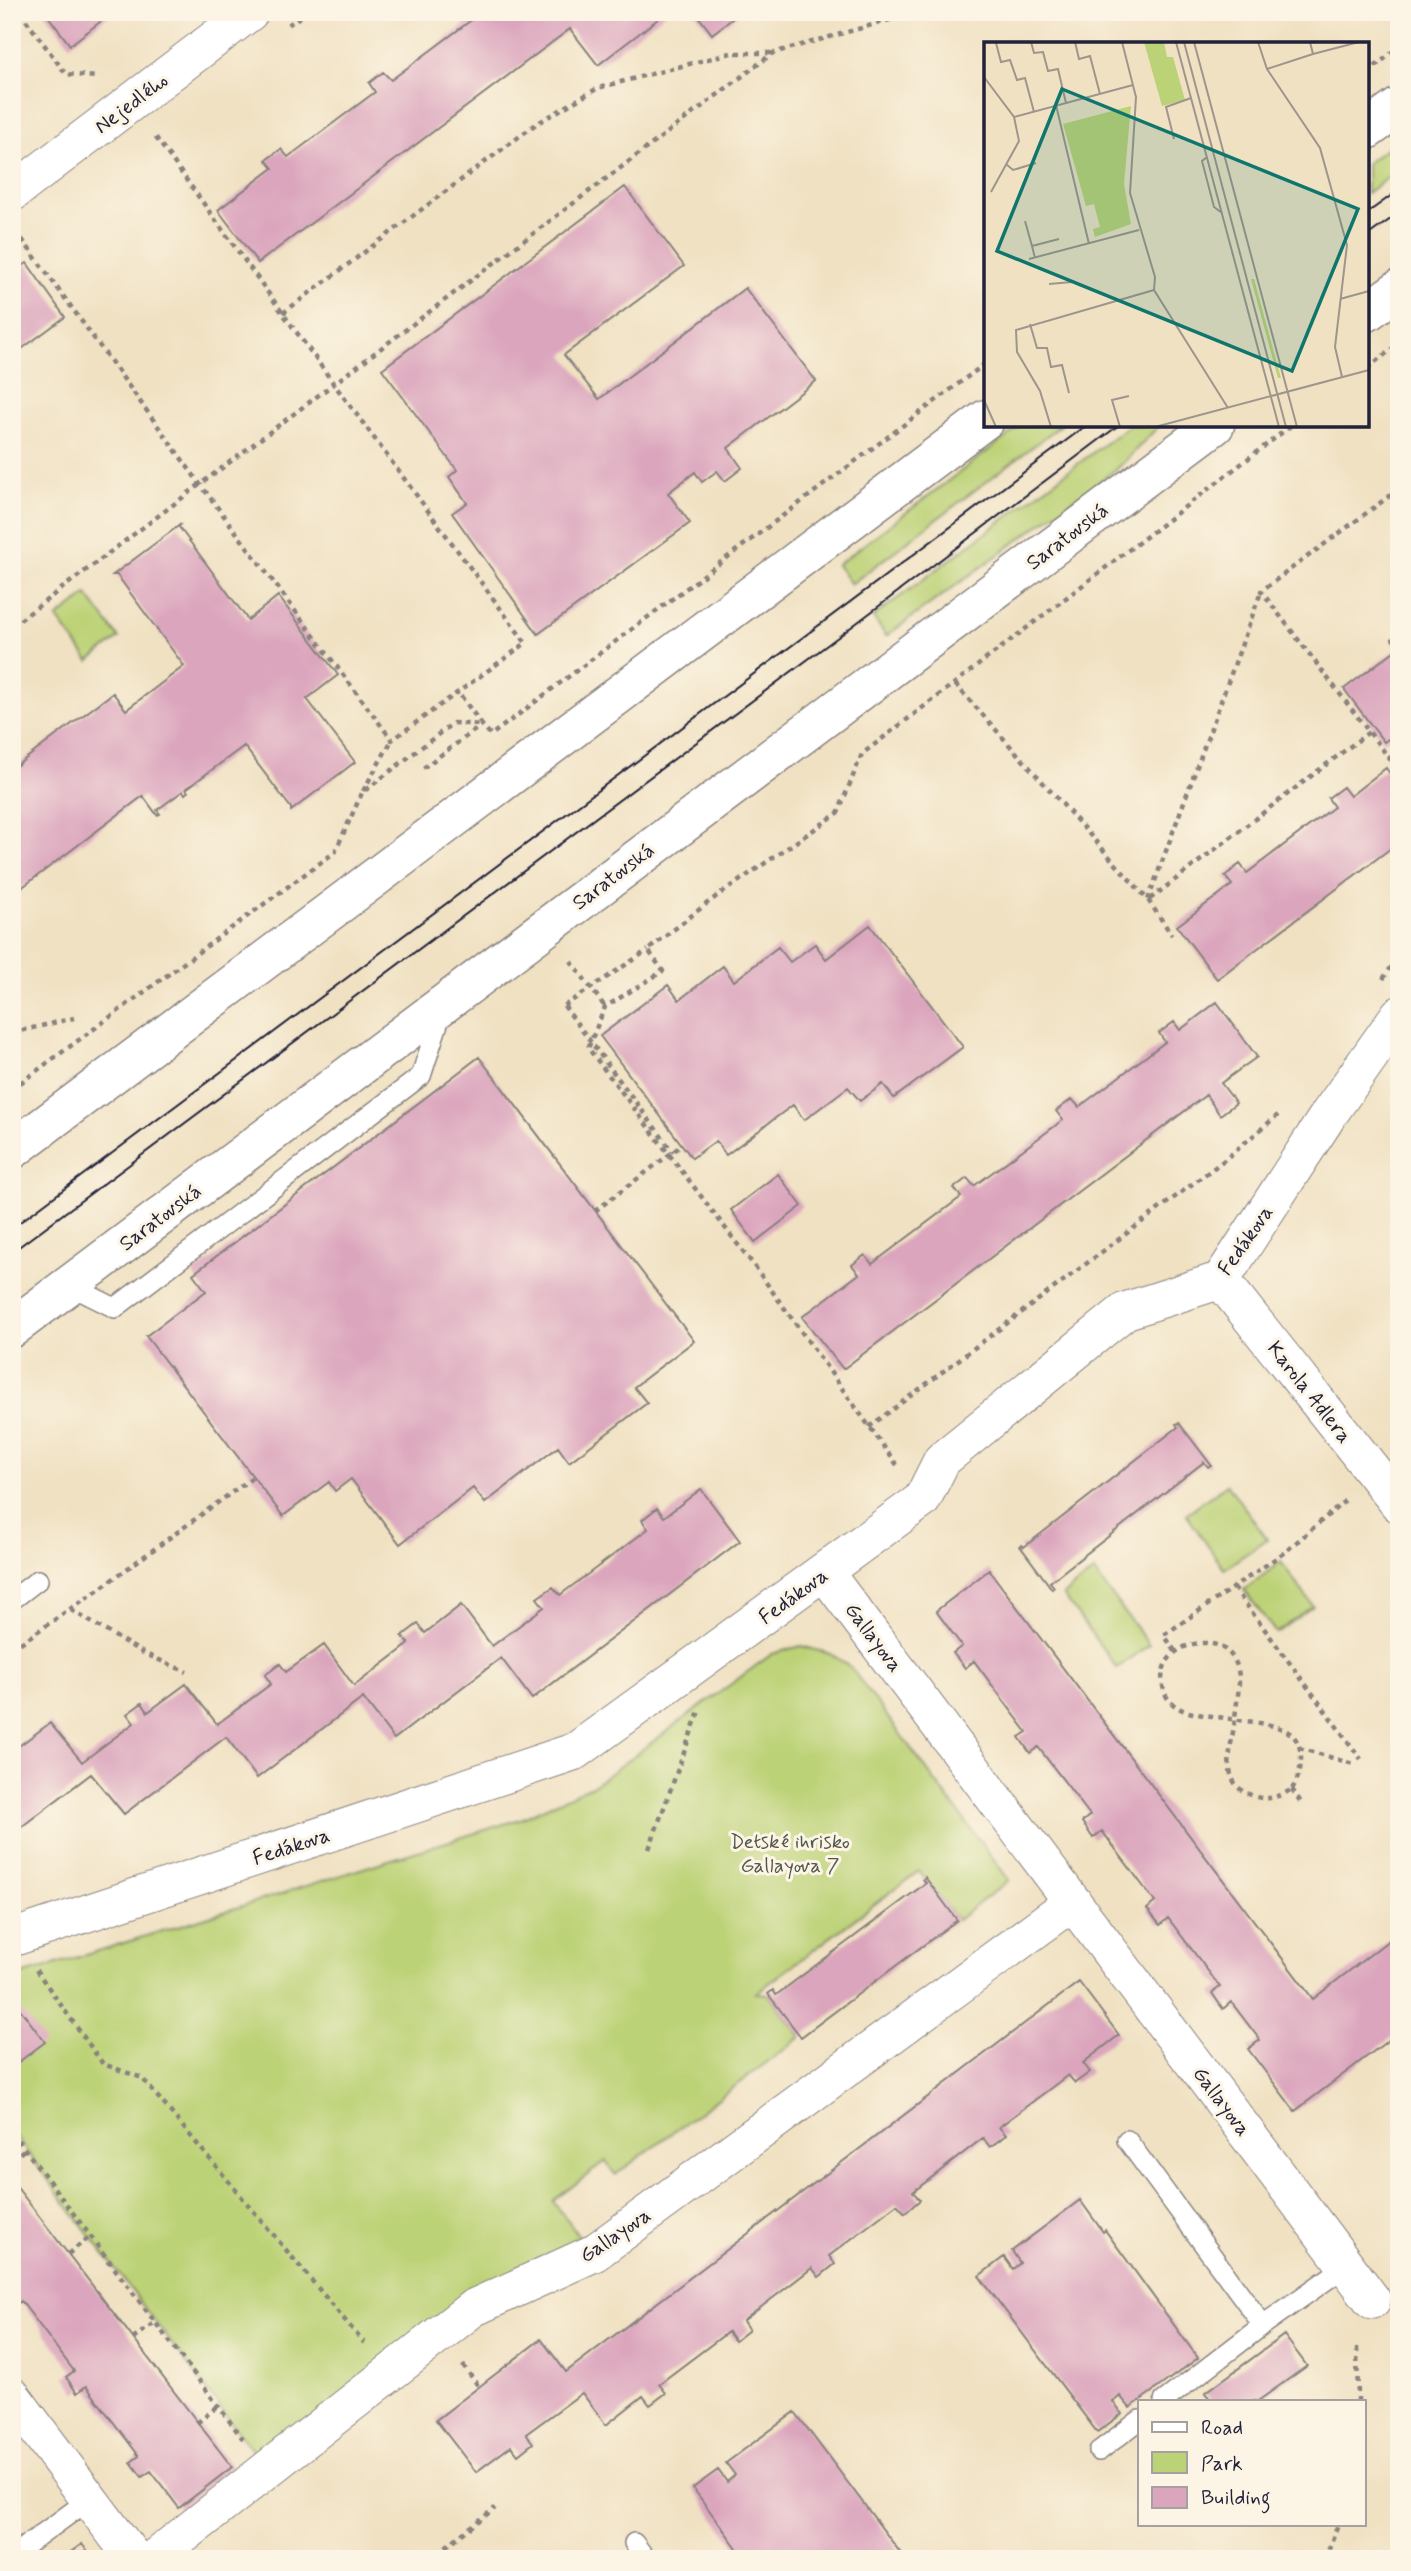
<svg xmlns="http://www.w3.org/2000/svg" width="1411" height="2571" font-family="Mynerve,sans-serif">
	<rect width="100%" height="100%" fill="#fcf5e5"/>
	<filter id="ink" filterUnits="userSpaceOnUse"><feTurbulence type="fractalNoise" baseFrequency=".0143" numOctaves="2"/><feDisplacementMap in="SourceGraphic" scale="14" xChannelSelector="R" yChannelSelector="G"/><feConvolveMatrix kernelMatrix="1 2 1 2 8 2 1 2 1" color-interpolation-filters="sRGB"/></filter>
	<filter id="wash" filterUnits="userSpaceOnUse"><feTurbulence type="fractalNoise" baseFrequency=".00686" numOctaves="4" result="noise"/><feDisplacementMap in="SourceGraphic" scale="28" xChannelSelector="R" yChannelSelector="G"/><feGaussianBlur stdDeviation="1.57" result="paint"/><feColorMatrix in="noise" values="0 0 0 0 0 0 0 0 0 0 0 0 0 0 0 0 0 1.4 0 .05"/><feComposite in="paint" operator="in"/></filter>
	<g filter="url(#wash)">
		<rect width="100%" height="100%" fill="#f0e1c2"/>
		<!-- green -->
		<path fill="#bcd276" stroke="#6f7a58" stroke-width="2" d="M 1399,139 L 1399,169 L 1367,193 L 1367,163 Z
			M 1022,425 L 1061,425 L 851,584 L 837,565 Z
			M 1130,425 L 1160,425 L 1119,467 L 886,636 L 873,617 Z
			M 87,595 L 119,638 L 89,661 L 57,618 Z
			M 1227,1484 L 1267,1539 L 1224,1569 L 1186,1514 Z
			M 1281,1562 L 1313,1606 L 1276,1633 L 1244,1590 Z
			M 1094,1572 L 1149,1645 L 1117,1668 L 1063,1595 Z
			M 801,1646 L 831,1654 L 851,1668 L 1009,1880 L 957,1920 L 919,1871 L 756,1993 L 768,1994 L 801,2037 L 615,2175 L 606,2161 L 553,2201 L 581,2239 L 257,2457 L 12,2132 L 12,1978 L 523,1818 L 594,1785 L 772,1654 Z"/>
		<g id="blocks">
			<!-- building -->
			<path fill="#dba6bd" d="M 45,12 L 113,12 L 70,45 Z
				M 476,12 L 667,12 L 598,65 L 570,29 L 258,263 L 218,210 L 273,168 L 266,160 L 281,149 L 288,157 L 375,92 L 369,83 L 383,72 L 391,80 L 478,15 Z
				M 695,12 L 741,12 L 712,34 Z
				M 625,187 L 684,266 L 564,355 L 599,399 L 745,288 L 816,381 L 728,448 L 742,468 L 725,481 L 717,471 L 702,482 L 695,472 L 668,493 L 690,523 L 538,634 L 452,513 L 467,503 L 449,477 L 457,470 L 382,369 Z
				M 27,263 L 65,317 L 12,356 L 12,273 Z
				M 181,524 L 179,527 L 248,620 L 278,596 L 338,675 L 307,699 L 355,762 L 291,811 L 291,808 L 244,746 L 186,789 L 188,792 L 185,794 L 183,791 L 157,810 L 160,814 L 157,815 L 143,796 L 12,895 L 12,769 L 113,693 L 126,710 L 184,666 L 117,575 L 113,575 Z
				M 1399,634 L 1399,731 L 1384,742 L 1344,689 L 1398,648 L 1392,639 Z
				M 1386,768 L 1399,786 L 1399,842 L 1217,979 L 1177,926 L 1232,885 L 1225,876 L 1240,864 L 1247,873 L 1334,807 L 1328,798 L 1343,787 L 1350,796 Z
				M 870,925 L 963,1047 L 894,1098 L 883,1084 L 860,1101 L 848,1087 L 804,1120 L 793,1105 L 726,1155 L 716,1141 L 692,1158 L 600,1036 L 668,985 L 679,1000 L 723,966 L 734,981 L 778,947 L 790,962 L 815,944 L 826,959 Z
				M 1217,1002 L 1257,1057 L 1221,1083 L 1236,1103 L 1220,1115 L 1206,1095 L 843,1369 L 802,1317 L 859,1274 L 852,1265 L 865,1255 L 872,1264 L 961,1197 L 954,1188 L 967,1178 L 974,1186 L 1063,1120 L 1056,1111 L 1072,1099 L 1079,1107 L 1165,1042 L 1159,1033 L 1174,1022 L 1180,1030 Z
				M 479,1057 L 694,1341 L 634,1387 L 647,1403 L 569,1462 L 558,1447 L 485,1503 L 473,1488 L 400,1544 L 351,1479 L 335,1491 L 329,1482 L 283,1516 L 146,1336 L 206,1291 L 193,1274 Z
				M 778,1174 L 802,1206 L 755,1242 L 731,1210 Z
				M 1179,1423 L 1211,1465 L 1208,1467 L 1204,1462 L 1050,1582 L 1054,1587 L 1052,1589 L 1020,1546 L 1022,1545 L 1024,1547 L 1178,1427 L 1176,1424 Z
				M 701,1489 L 740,1541 L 532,1699 L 501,1658 L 394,1739 L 363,1698 L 257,1778 L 226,1737 L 124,1814 L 91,1774 L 12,1834 L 12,1751 L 50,1723 L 82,1762 L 134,1723 L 127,1714 L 142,1703 L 148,1712 L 186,1684 L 217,1724 L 271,1684 L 265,1675 L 280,1664 L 286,1672 L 324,1645 L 354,1686 L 409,1644 L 402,1636 L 418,1624 L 425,1633 L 461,1605 L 492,1646 L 544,1607 L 537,1598 L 553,1587 L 560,1595 L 648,1529 L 642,1520 L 657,1508 L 664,1517 Z
				M 989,1570 L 1313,1999 L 1398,1933 L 1399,1935 L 1399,2032 L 1295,2111 L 1248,2049 L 1260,2040 L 1231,2002 L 1223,2009 L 1212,1993 L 1220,1987 L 1168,1918 L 1160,1925 L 1147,1909 L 1155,1902 L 1102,1831 L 1093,1838 L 1082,1822 L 1090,1815 L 1038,1747 L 1030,1753 L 1019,1737 L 1027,1732 L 974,1661 L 965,1668 L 953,1653 L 962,1646 L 936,1611 Z
				M 925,1877 L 957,1920 L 801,2037 L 768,1994 L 773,1990 L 776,1995 L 926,1883 L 923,1879 Z
				M 1079,1982 L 1119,2035 L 1083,2063 L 1090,2072 L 1075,2083 L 1068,2075 L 999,2127 L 1006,2135 L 990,2147 L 983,2138 L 913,2192 L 920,2200 L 905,2213 L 897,2204 L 829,2256 L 835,2264 L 819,2277 L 812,2268 L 743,2321 L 749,2330 L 735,2341 L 728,2332 L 659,2384 L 666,2393 L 650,2405 L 643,2396 L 606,2425 L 582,2393 L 526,2434 L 533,2443 L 518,2455 L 511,2446 L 476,2472 L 436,2420 L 541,2339 L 566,2372 Z
				M 17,2005 L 45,2042 L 12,2067 L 12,2008 Z
				M 12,2181 L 232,2467 L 179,2508 L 151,2471 L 142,2477 L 131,2462 L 139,2456 L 86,2386 L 77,2393 L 66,2377 L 74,2371 L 21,2301 L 12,2308 Z
				M 1080,2200 L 1103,2232 L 1105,2230 L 1198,2358 L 1130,2408 L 1120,2396 L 1113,2402 L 1122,2414 L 1097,2432 L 979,2276 L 1004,2257 L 1013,2269 L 1020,2263 L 1012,2251 Z
				M 1284,2335 L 1307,2366 L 1258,2401 L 1212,2401 L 1205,2393 Z
				M 795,2412 L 905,2559 L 745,2559 L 693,2488 L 718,2470 L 727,2482 L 735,2475 L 726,2463 Z
				M 82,2544 L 93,2559 L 61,2559 Z"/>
		</g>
	</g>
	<g filter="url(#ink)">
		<use href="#blocks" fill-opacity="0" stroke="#89827e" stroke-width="2"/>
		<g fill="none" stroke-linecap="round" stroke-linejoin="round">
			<!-- lane casing -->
			<g stroke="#89827e" stroke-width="22">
				<path id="lane" d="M 69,1285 L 115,1308 L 421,1076 L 442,1011
					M 12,1600 L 38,1580
					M 1127,2140 L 1263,2325 L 1346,2266
					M 1164,2401 L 1263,2325
					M 1099,2451 L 1140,2420
					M 634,2543 L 646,2559
					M 12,2556 L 90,2499"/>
			</g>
			<!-- street casing -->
			<g stroke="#89827e" stroke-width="39">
				<path id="street" d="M 12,193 L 250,12
					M 1221,1280 L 1399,1504
					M 825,1573 L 1372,2300
					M 12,1938 L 576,1751 L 922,1500 L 942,1460 L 1125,1311 L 1221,1280 L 1329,1114 L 1399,1015
					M 12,2396 L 134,2559
					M 153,2559 L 473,2308 L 594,2253 L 1073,1902"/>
			</g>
			<!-- secondary casing -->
			<g stroke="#89827e" stroke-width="41">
				<path id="secondary" d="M 1367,130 L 1399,107
					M 1367,312 L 1399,289
					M 12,1150 L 986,419
					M 12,1328 L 1215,425"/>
			</g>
			<!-- path -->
			<path stroke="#89827e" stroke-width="4.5" stroke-dasharray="5 5" stroke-linecap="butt" d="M 20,12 L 66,74 L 97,77
				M 288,25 L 307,12
				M 1367,73 L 1399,47
				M 16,231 L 200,484 L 392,740 L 526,643 L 334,384 L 154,135
				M 283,313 L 536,124 L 598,88 L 731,53 L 773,53
				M 1367,368 L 1399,344
				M 1399,489 L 1261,591 L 1399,771
				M 12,626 L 773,53 L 918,12
				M 955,684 L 1148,900 L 1172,935
				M 423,768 L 482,725 L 491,735 L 986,363
				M 363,791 L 392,740
				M 1150,899 L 1369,732
				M 1148,900 L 1261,592
				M 571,961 L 605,1007
				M 1383,979 L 1399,956
				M 564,1006 L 648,950
				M 12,1033 L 74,1018
				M 12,1089 L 335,852 L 362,793 L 453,723 L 482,725 L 458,692
				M 869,1427 L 1223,1161 L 1278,1115
				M 897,1465 L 752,1263 L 588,1048 L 605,1007 L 663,971 L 648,950 L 710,901 L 838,813 L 862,754 L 1292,425
				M 1234,1588 L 1361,1759
				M 71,1610 L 143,1653 L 187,1672
				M 12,1649 L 102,1587 L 253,1477
				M 1175,1651 L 1164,1635 L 1285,1552 L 1347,1499
				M 1299,1748 L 1353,1764
				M 1292,1789 C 1304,1771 1307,1737 1282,1729 C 1265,1722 1243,1721 1224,1718 C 1211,1715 1189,1715 1177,1707 C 1169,1702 1165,1696 1163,1686 C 1154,1643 1223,1625 1237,1666 C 1242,1682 1236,1703 1235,1719 C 1231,1751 1217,1786 1257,1797 C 1268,1801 1283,1795 1292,1789
				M 1292,1789 L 1302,1804
				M 649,1849 L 699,1711
				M 36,1970 L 103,2064 L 142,2078 L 364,2343
				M 12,2132 L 243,2439
				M 12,2160 L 25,2149
				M 68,2254 L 91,2236
				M 133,2339 L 155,2322
				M 1357,2348 L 1358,2401
				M 463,2365 L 479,2387
				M 197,2423 L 218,2406
				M 430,2559 L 495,2508
				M 1325,2559 L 1338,2524"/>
			<!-- lane -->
			<use href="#lane" stroke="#fff" stroke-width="19"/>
			<!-- street -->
			<use href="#street" stroke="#fff" stroke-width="37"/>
			<!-- secondary -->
			<use href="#secondary" stroke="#fff" stroke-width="38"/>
			<!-- tram -->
			<path stroke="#22223b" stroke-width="2" d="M 1367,213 L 1399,190
				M 1367,236 L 1399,213
				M 12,1228 L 1087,425
				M 12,1252 L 842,634 L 1119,425"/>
			<!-- path-bridge -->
			<path stroke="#89827e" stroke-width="4.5" stroke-dasharray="5 5" stroke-linecap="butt" d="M 564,1006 L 673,1152
				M 595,1211 L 682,1145"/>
		</g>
	</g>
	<g text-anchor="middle" stroke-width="6" stroke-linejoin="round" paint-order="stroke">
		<!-- street labels -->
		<g font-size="21" fill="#22223b" stroke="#fcf5e5">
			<text transform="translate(131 103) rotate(-37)" y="7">Nejedlého</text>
			<text transform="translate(1067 536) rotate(-37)" y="7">Saratovská</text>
			<text transform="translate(613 876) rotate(-37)" y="7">Saratovská</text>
			<text transform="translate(160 1217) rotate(-37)" y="7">Saratovská</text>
			<text transform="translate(1245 1240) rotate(-55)" y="7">Fedákova</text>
			<text transform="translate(1310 1392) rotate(52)" y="7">Karola Adlera</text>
			<text transform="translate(793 1596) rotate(-36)" y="7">Fedákova</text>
			<text transform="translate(874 1637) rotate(53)" y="7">Gallayova</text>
			<text transform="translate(291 1846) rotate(-18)" y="7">Fedákova</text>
			<text transform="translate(1222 2101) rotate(53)" y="7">Gallayova</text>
			<text transform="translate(615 2235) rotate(-34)" y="7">Gallayova</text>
		</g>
		<!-- park labels -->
		<g font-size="21" fill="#50574d" stroke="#fcf5e5">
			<text x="790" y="1848">Detské ihrisko<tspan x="790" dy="24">Gallayova 7</tspan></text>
		</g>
	</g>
	<!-- overview -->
	<g transform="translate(984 42)">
		<rect width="385" height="385" fill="#f0e1c2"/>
		<path d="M 160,0 L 180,0 L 183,15 L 189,15 L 201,58 L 178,64 ZM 147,64 L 140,142 L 147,182 L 111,195 L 109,187 L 116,185 L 110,162 L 102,164 L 79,82 ZM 267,237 L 270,237 L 297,336 L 294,336 Z" fill="#bcd276"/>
		<path fill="none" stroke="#9e958c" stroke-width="2" d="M 47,0 L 50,11 L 59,10 L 64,29 L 74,27 L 82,61M 91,0 L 95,17 L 106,14 L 116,52M 138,0 L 152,55 L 146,151 L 171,235 L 170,248 L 244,366M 192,0 L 295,385M 200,0 L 302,385M 210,0 L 313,385M 274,0 L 283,27 L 336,106 L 363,203 L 351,305 L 358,335M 12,1 L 17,20 L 26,18 L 33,38 L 41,36 L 50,70M 329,12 L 375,0M 283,27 L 329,12 L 326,0M 0,35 L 30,75 L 35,99 L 7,150M 72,63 L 105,202M 30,75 L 149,43M 190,97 L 182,65 L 207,56M 223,115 L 218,119 L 230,165 L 238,171M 22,122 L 29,128 L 52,121M 41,179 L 48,204M 51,216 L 48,204 L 75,197M 45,217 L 155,188M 65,242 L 88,240M 356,257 L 385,249M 46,282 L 53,306 L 63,306 L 67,325 L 78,323 L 85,351M 0,358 L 12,385M 67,385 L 56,349 L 33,310 L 32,288 L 170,248M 136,385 L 128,358 L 145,354M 171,385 L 385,328"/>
		<path fill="#0f766e" fill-opacity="0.15" stroke="#0f766e" stroke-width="3.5" d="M 78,47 L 374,167 L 308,329 L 13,209 Z"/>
		<rect width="385" height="385" fill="none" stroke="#22223b" stroke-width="3.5"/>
	</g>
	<!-- margin -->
	<rect width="1411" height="2571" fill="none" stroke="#fcf5e5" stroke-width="42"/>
	<!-- legend -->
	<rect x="1138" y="2400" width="228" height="126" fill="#fcf5e5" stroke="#a5a1a1" stroke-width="2"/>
	<rect x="1152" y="2422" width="35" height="10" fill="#ffffff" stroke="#a5a1a1" stroke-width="2"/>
	<text x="1201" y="2434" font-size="21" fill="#22223b">Road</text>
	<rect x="1152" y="2452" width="35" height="21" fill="#bcd276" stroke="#a5a1a1" stroke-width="2"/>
	<text x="1201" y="2470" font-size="21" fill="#22223b">Park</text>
	<rect x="1152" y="2487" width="35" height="21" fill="#dba6bd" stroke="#a5a1a1" stroke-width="2"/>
	<text x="1201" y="2504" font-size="21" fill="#22223b">Building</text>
</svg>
